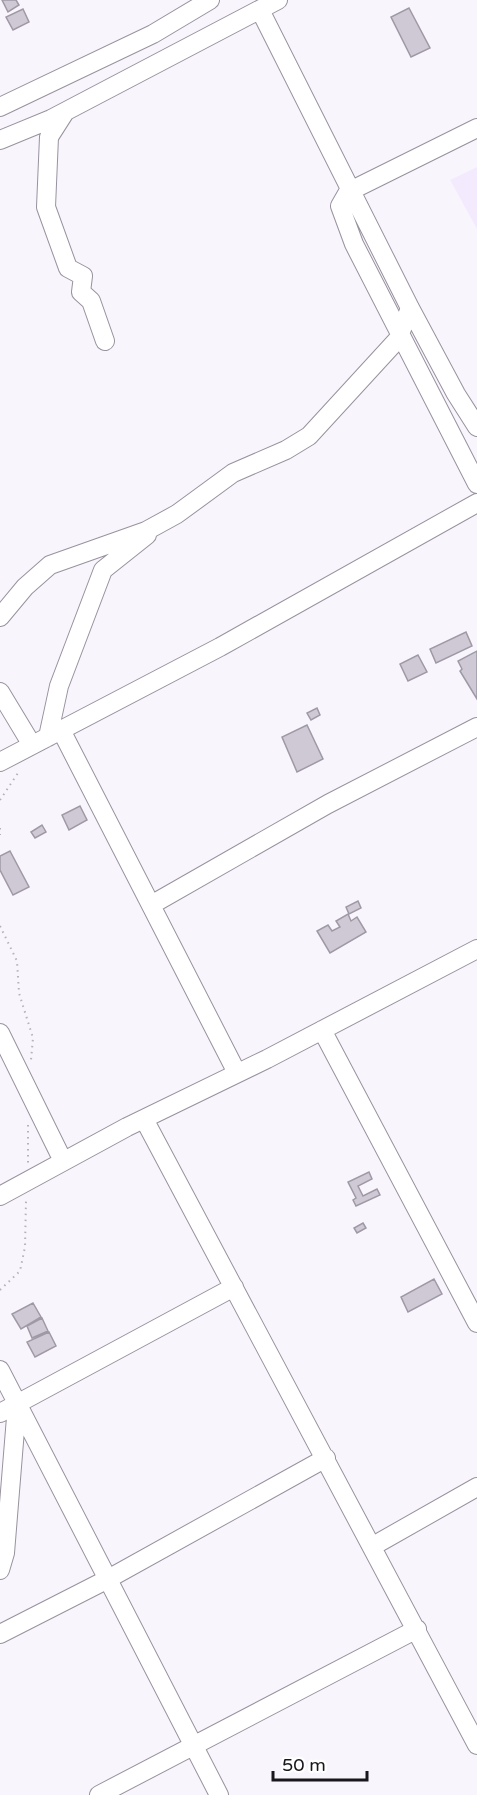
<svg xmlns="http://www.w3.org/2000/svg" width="477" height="1795" font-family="'Varela Round',sans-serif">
	<rect width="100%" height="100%" fill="#f9f5fd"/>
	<!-- built -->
	<path fill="#f4eafe" d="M 477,167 L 477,229 L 450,180 Z"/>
	<!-- building -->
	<path fill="#cfc9d6" stroke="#9f99a5" stroke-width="1.5" d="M 2,0 L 16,0 L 19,5 L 8,12 Z
		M 409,8 L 430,48 L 411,57 L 391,17 Z
		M 23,9 L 29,22 L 13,30 L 6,17 Z
		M 466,632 L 472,646 L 436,663 L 430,649 Z
		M 477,651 L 477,699 L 460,671 L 462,669 L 458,661 Z
		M 418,655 L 427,672 L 408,681 L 400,664 Z
		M 317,708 L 320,715 L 311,720 L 307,713 Z
		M 307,725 L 323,759 L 297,772 L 282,737 Z
		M 80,806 L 87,820 L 69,830 L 62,815 Z
		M 42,825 L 46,832 L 35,838 L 31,832 Z
		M 10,851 L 29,887 L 13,895 L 0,870 L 0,856 Z
		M 358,901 L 361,908 L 349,914 L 346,907 Z
		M 348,914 L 351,921 L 357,917 L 366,932 L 330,953 L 317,931 L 328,925 L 332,931 L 340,927 L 336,921 Z
		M 369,1172 L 372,1179 L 358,1186 L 363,1196 L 377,1189 L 380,1195 L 356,1206 L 353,1200 L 356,1198 L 348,1182 Z
		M 363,1223 L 366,1228 L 357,1233 L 354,1228 Z
		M 434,1279 L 442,1294 L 408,1312 L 401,1297 Z
		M 33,1303 L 41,1317 L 21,1329 L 12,1314 Z
		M 42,1318 L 48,1331 L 32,1338 L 27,1326 Z
		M 49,1332 L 56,1346 L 35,1357 L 27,1342 Z"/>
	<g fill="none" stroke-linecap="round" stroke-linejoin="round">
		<!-- minor casing -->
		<g stroke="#98929e" stroke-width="20">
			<path id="minor" d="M 260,10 L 410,308 L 456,394 L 477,427
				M 0,107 L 153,34 L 210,0
				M 65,112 L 49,137 L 46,207 L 68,268 L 83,276 L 81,292 L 91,301 L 105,341
				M 477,128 L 348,192 L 340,206 L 354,244 L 477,484
				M 0,140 L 51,119 L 278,0
				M 0,617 L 25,587 L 50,565 L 146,531 L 177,514 L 233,473 L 286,450 L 309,436 L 398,339 L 410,308
				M 0,692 L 32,745
				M 61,730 L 237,1073
				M 48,737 L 59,686 L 103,570 L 147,535
				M 0,762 L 220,647 L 477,503
				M 151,905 L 328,804 L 477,727
				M 322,1030 L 477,1323
				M 0,1033 L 63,1161
				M 144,1119 L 477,1745
				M 0,1196 L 127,1127 L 267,1059 L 477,949
				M 0,1370 L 219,1795
				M 0,1413 L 234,1287
				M 373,1546 L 477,1487
				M 0,1570 L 5,1553 L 17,1405
				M 0,1634 L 108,1579 L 326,1458
				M 99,1795 L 417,1629"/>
		</g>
		<!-- path -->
		<path stroke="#b5b2b9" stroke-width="2" stroke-dasharray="1.5 4.5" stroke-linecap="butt" d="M 0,800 L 20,770
			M 0,828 L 0,835
			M 0,926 L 17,961 L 19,993 L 33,1038 L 31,1060
			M 28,1125 L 28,1164
			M 0,1290 L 20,1271 L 25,1247 L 26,1200"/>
		<!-- minor -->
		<use href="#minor" stroke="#fff" stroke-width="18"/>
	</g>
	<!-- scale -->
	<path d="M273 1771v9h94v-9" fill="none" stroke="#19171b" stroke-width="3"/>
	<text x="282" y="1771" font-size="18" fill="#19171b" stroke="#ffffff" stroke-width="4.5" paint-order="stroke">50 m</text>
</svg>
